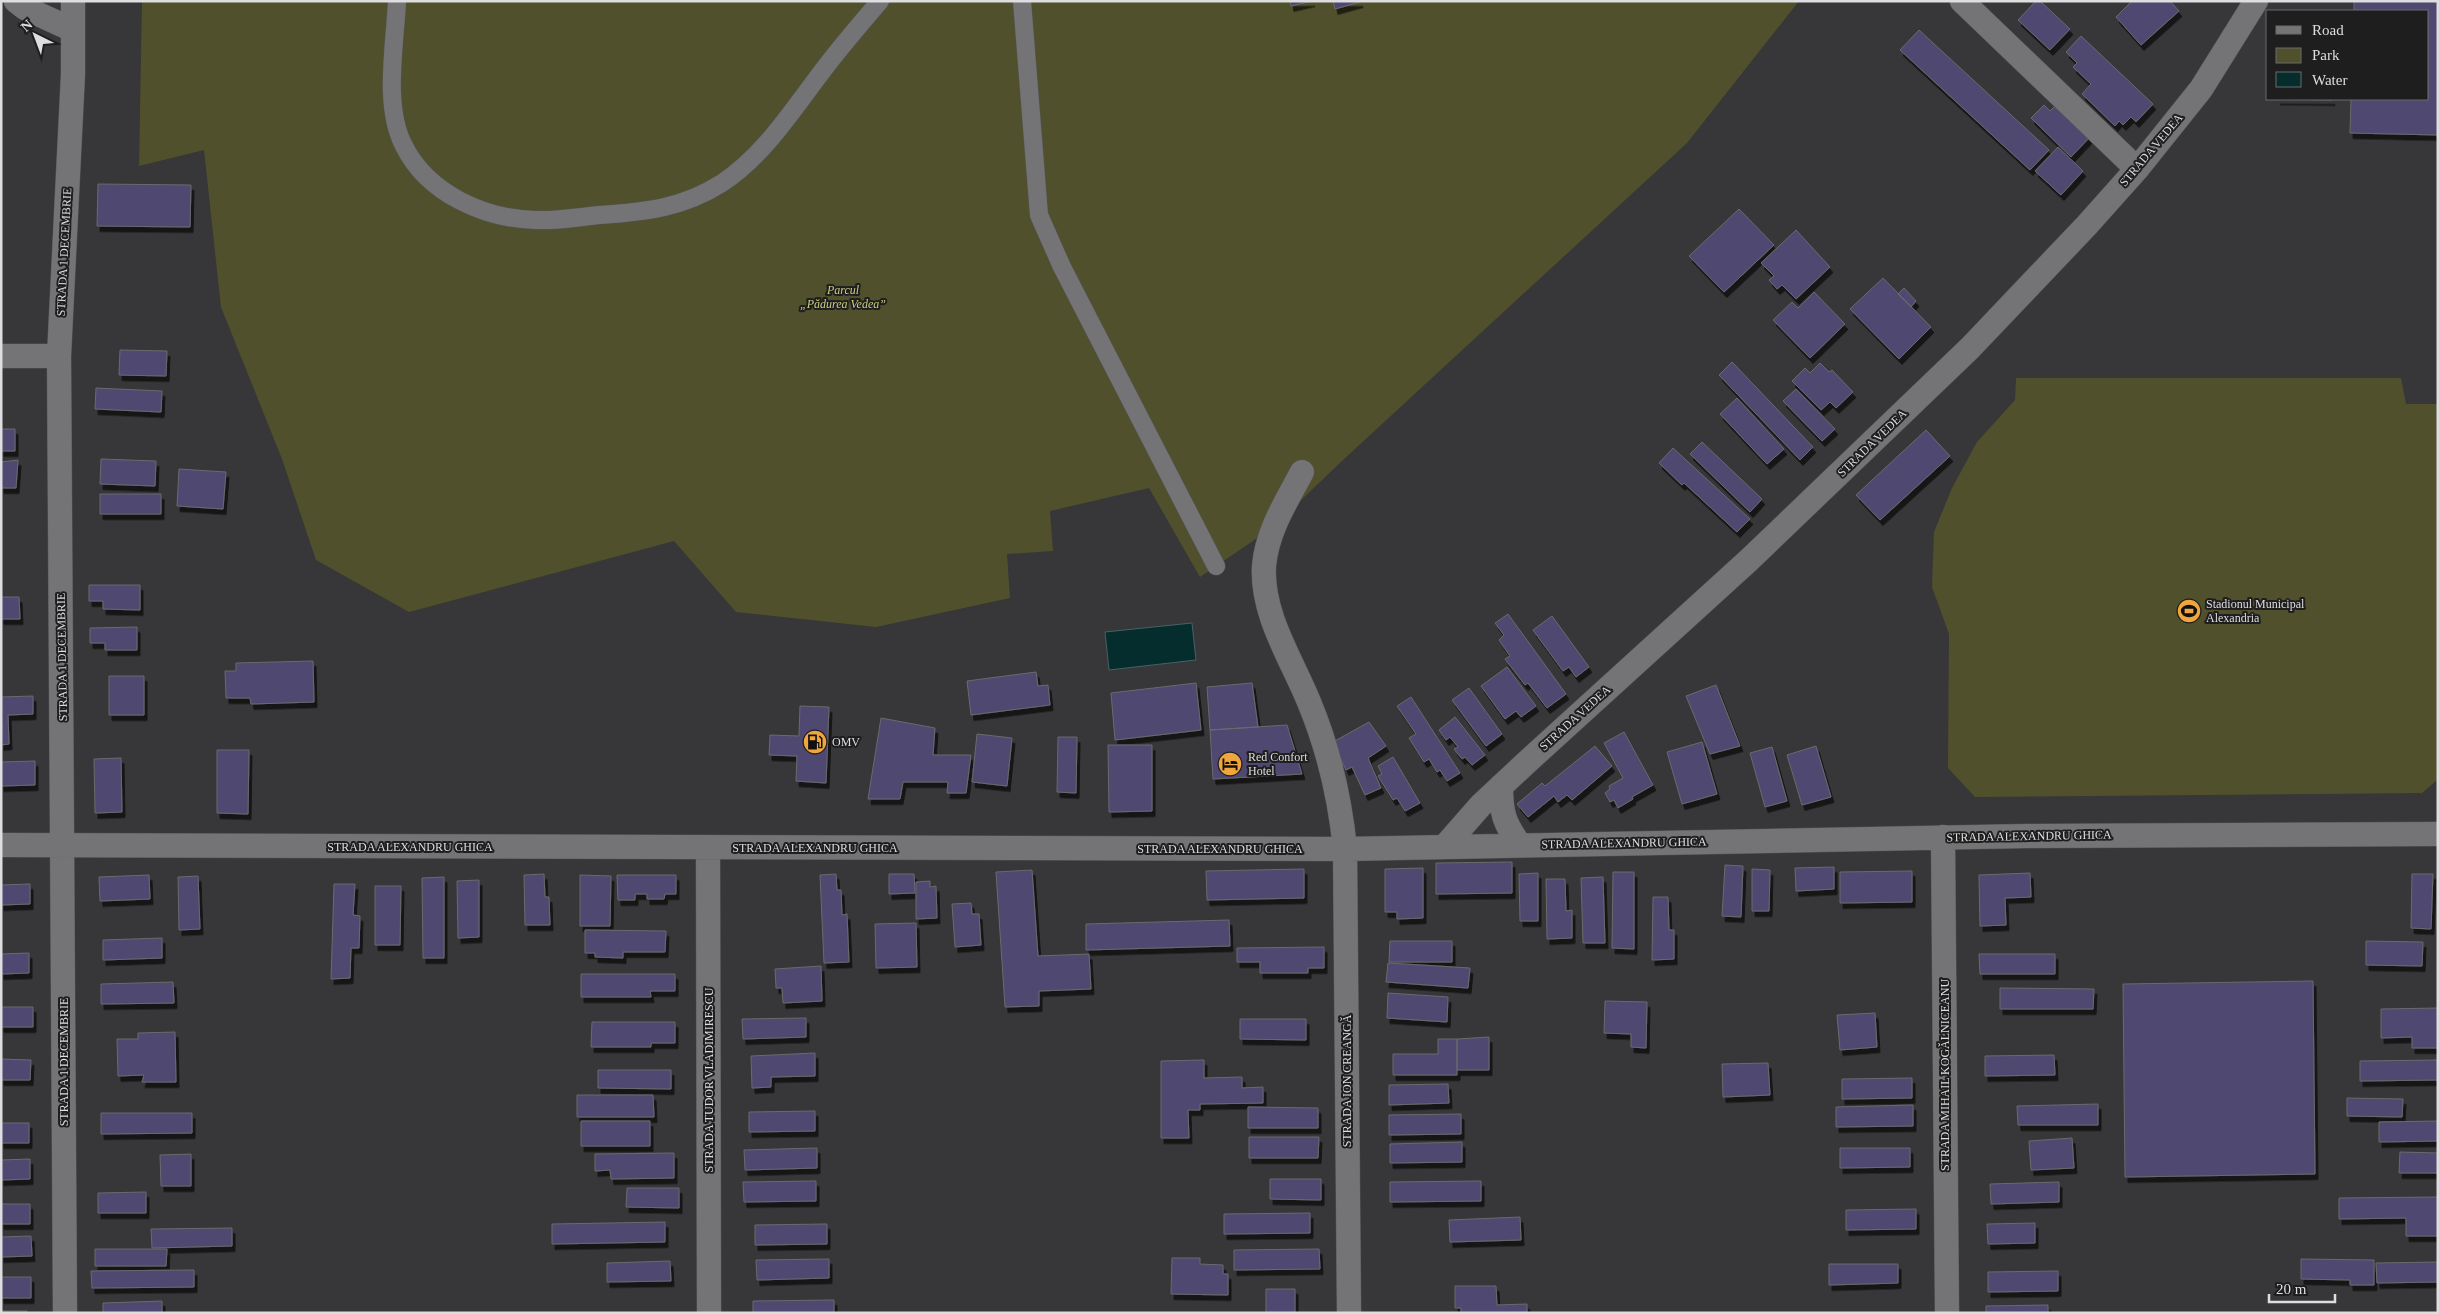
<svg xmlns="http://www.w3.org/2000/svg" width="2439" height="1314" font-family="'Times New Roman',serif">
	<defs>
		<filter id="shadow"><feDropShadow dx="3" dy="5.5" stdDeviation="0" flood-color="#0009"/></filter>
	</defs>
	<rect width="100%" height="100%" fill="#373639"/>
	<!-- green -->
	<path fill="#50512c" d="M 142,1 L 1799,1 L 1687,143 L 1343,460 L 1272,528 L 1200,577 L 1149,488 L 1050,511 L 1053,551 L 1007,554 L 1010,598 L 876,627 L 736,612 L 674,541 L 409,612 L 316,560 L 282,459 L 221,307 L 204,150 L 139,166 Z
		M 2016,378 L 2401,378 L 2406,404 L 2438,404 L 2438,779 L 2422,793 L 1975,797 L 1948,768 L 1949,634 L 1932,587 L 1934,532 L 1952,488 L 1977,442 L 2015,400 Z"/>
	<!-- water -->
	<path fill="#062d2e" stroke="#476263" d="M 1192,623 L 1196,660 L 1109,670 L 1105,632 Z"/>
	<!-- building -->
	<path fill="#4f4872" stroke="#6a6a6d" filter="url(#shadow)" d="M 1290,1 L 1312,1 L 1291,6 Z
		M 1333,1 L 1360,1 L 1360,2 L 1335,9 Z
		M 2036,1 L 2040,1 L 2070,29 L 2050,50 L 2018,20 Z
		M 2132,1 L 2170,1 L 2179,11 L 2141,45 L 2116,17 Z
		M 2354,1 L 2438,1 L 2438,135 L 2350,133 L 2351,99 L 2428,99 L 2428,11 L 2354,11 Z
		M 1919,30 L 2049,150 L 2030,170 L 1900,50 Z
		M 2081,36 L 2153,104 L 2136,122 L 2131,117 L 2123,125 L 2119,121 L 2115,126 L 2082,94 L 2091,84 L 2073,67 L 2077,63 L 2066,52 Z
		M 2277,99 L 2332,99 L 2332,100 Z
		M 2044,105 L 2050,111 L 2056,105 L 2089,138 L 2071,157 L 2031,118 Z
		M 2058,147 L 2083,171 L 2061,195 L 2035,171 Z
		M 98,184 L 191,185 L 190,227 L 97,226 Z
		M 1739,209 L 1774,245 L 1724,292 L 1689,256 Z
		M 1796,230 L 1830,267 L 1796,299 L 1782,285 L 1777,289 L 1769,280 L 1774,276 L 1761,263 Z
		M 1883,278 L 1931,327 L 1899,359 L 1850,309 Z
		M 1904,288 L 1916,301 L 1911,307 L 1898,294 Z
		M 1814,292 L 1845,324 L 1810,358 L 1773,320 L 1792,302 L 1798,308 Z
		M 120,350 L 167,351 L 166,376 L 119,375 Z
		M 1732,362 L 1813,447 L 1800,460 L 1719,375 Z
		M 1820,363 L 1829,372 L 1832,370 L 1853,392 L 1836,408 L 1830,402 L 1821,410 L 1792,381 L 1805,368 L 1810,373 Z
		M 96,388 L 162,391 L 161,412 L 95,409 Z
		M 1796,389 L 1835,429 L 1822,441 L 1783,401 Z
		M 1737,398 L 1784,449 L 1767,464 L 1720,414 Z
		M 1,429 L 15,429 L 15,451 L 1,451 Z
		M 1926,430 L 1950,456 L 1880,520 L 1856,495 Z
		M 1702,442 L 1762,499 L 1750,512 L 1690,454 Z
		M 1673,448 L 1750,519 L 1737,532 L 1684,483 L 1682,485 L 1659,463 Z
		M 101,459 L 156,461 L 155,486 L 100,484 Z
		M 18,460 L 16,488 L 1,488 L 1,462 Z
		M 179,469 L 226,472 L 223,509 L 177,506 Z
		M 100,494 L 161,494 L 161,514 L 100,514 Z
		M 89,585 L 140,585 L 140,610 L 103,609 L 103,601 L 89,601 Z
		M 1,597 L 19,597 L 20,619 L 1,619 Z
		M 1508,614 L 1566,694 L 1547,708 L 1528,683 L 1525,685 L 1505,659 L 1510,656 L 1499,640 L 1504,635 L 1495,623 Z
		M 1552,616 L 1589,667 L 1576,677 L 1569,667 L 1563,671 L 1533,630 Z
		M 137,627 L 137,650 L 105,650 L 105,643 L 90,643 L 90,628 Z
		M 313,661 L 314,702 L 251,704 L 250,698 L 226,698 L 225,671 L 236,671 L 236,663 Z
		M 1507,667 L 1536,706 L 1521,717 L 1516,711 L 1505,719 L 1481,686 Z
		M 1036,672 L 1038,686 L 1048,685 L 1050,705 L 971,715 L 967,681 Z
		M 109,676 L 144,676 L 144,715 L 109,715 Z
		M 1196,683 L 1201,730 L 1115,740 L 1111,693 Z
		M 1252,683 L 1258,727 L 1210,730 L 1207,687 Z
		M 1716,685 L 1740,746 L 1710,754 L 1686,696 Z
		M 1469,688 L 1502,734 L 1486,746 L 1452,700 Z
		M 33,696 L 33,714 L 8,715 L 9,744 L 1,745 L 1,697 Z
		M 1411,697 L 1460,773 L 1447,781 L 1440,770 L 1437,772 L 1429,759 L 1424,762 L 1409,738 L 1416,734 L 1397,706 Z
		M 800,706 L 829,707 L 826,783 L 796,781 L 797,756 L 769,755 L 770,735 L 799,736 Z
		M 1455,717 L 1485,755 L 1472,765 L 1465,757 L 1462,759 L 1454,749 L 1458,747 L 1450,737 L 1446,740 L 1439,730 Z
		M 881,718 L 935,728 L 933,755 L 971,755 L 966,793 L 947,793 L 948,782 L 903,782 L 900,799 L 868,799 Z
		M 1369,722 L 1386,746 L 1368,758 L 1381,788 L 1365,795 L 1352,767 L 1346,770 L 1333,742 Z
		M 1287,725 L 1302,774 L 1213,779 L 1210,730 Z
		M 1624,732 L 1653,785 L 1632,797 L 1633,799 L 1618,808 L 1614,800 L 1610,802 L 1605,793 L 1610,789 L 1609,786 L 1623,778 L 1604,743 Z
		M 977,734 L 1012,738 L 1007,786 L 972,782 Z
		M 1058,737 L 1077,737 L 1076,793 L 1057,792 Z
		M 1702,742 L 1717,794 L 1682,804 L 1667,752 Z
		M 1108,745 L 1152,745 L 1152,811 L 1109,812 Z
		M 1595,746 L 1612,766 L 1572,800 L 1567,795 L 1558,802 L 1554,796 L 1528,817 L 1517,804 L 1542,783 L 1545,786 Z
		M 1816,746 L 1831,797 L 1802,805 L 1787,755 Z
		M 1772,747 L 1787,801 L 1765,807 L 1750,753 Z
		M 217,750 L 249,750 L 248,814 L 217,813 Z
		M 1393,757 L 1420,803 L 1405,811 L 1397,798 L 1393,800 L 1378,776 L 1382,774 L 1378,766 Z
		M 121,758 L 122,812 L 95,813 L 94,759 Z
		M 35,761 L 35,785 L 1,786 L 1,762 Z
		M 1512,862 L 1512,893 L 1436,894 L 1436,863 Z
		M 1725,865 L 1743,866 L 1741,917 L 1722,916 Z
		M 1834,867 L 1834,889 L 1796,891 L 1795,868 Z
		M 1423,868 L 1423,918 L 1397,919 L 1397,912 L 1385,912 L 1385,869 Z
		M 1304,869 L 1304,898 L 1207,900 L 1206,871 Z
		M 1752,869 L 1770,870 L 1769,911 L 1752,911 Z
		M 1032,870 L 1038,956 L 1089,954 L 1091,989 L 1039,991 L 1039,1006 L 1005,1007 L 996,872 Z
		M 1912,871 L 1912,902 L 1840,903 L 1840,872 Z
		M 1613,872 L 1634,872 L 1634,949 L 1612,948 Z
		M 1538,873 L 1538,921 L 1520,921 L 1519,874 Z
		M 2030,873 L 2031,897 L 2005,898 L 2006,925 L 1980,926 L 1979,875 Z
		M 544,874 L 545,897 L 549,897 L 550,925 L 525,925 L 524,875 Z
		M 836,874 L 837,890 L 841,890 L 842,915 L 847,914 L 849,962 L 824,963 L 820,875 Z
		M 889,874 L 914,874 L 915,893 L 889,894 Z
		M 2412,874 L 2433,874 L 2431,929 L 2411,928 Z
		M 149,875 L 150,899 L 100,901 L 99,877 Z
		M 580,875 L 611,876 L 610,926 L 580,926 Z
		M 617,875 L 676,875 L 676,894 L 665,894 L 664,899 L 647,899 L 647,894 L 635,894 L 635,900 L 618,900 Z
		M 198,876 L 200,929 L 179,930 L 178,877 Z
		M 444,877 L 444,958 L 423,958 L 422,878 Z
		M 1603,877 L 1605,943 L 1583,943 L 1581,878 Z
		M 1546,879 L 1565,879 L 1566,911 L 1572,910 L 1572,938 L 1547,939 Z
		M 479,880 L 479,937 L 458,938 L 457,881 Z
		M 930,881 L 930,887 L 936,886 L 937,918 L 916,919 L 916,882 Z
		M 30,884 L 30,904 L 1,905 L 1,885 Z
		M 334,884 L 355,884 L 353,915 L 360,916 L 359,948 L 351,948 L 350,978 L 331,979 Z
		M 375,886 L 401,886 L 400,945 L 375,945 Z
		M 1653,897 L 1668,897 L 1669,930 L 1674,930 L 1674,959 L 1652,960 Z
		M 971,903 L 972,914 L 979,914 L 981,945 L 955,947 L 952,904 Z
		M 1229,920 L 1230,946 L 1086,950 L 1086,924 Z
		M 916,923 L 917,967 L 876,968 L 875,924 Z
		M 585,930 L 666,931 L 665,952 L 623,952 L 623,958 L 595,957 L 595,953 L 585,953 Z
		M 162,938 L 162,958 L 103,960 L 103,940 Z
		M 1390,941 L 1452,941 L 1452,962 L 1389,962 Z
		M 2366,941 L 2423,942 L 2422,966 L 2366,965 Z
		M 1324,947 L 1324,968 L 1308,968 L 1308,973 L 1260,973 L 1260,962 L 1237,962 L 1237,948 Z
		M 29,953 L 29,973 L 1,974 L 1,954 Z
		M 1979,954 L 2055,954 L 2055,974 L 1980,974 Z
		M 1388,963 L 1470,968 L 1468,988 L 1386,982 Z
		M 821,966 L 822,1001 L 783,1003 L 782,988 L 776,988 L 775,969 Z
		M 581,974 L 675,974 L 675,991 L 650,991 L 651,997 L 581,997 Z
		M 2313,981 L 2315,1174 L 2125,1177 L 2123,984 Z
		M 173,982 L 174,1003 L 101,1004 L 101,984 Z
		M 2000,988 L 2094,989 L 2093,1009 L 2000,1009 Z
		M 1388,993 L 1448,997 L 1447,1022 L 1387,1018 Z
		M 1605,1001 L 1647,1002 L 1646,1048 L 1631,1047 L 1631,1034 L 1604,1033 Z
		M 1,1007 L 33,1007 L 33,1027 L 1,1027 Z
		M 2438,1008 L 2438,1048 L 2412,1048 L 2412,1037 L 2381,1038 L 2381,1009 Z
		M 1875,1013 L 1877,1047 L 1840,1050 L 1837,1015 Z
		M 806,1018 L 806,1037 L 743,1039 L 742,1019 Z
		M 1240,1019 L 1306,1019 L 1306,1040 L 1240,1039 Z
		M 592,1022 L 675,1022 L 675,1043 L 651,1043 L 651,1047 L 591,1047 Z
		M 175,1032 L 176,1082 L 142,1082 L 144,1075 L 118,1076 L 117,1039 L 138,1039 L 138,1033 Z
		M 1489,1037 L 1489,1070 L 1457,1070 L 1457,1039 Z
		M 1438,1039 L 1457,1039 L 1457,1075 L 1393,1075 L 1393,1054 L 1438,1054 Z
		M 815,1053 L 815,1076 L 771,1077 L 771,1087 L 752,1088 L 751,1056 Z
		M 2054,1055 L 2055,1075 L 1985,1076 L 1985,1056 Z
		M 1,1059 L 31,1060 L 30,1080 L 1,1080 Z
		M 1204,1060 L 1204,1078 L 1242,1077 L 1242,1088 L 1263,1087 L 1263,1103 L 1200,1104 L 1200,1110 L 1188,1110 L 1189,1138 L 1161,1138 L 1161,1061 Z
		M 2438,1060 L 2438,1080 L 2360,1081 L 2360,1061 Z
		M 1768,1063 L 1770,1095 L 1723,1097 L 1722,1064 Z
		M 598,1070 L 671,1070 L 671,1089 L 598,1088 Z
		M 1912,1078 L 1912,1098 L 1842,1099 L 1842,1079 Z
		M 1448,1084 L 1449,1103 L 1389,1105 L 1389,1085 Z
		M 577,1095 L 653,1095 L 654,1117 L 577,1117 Z
		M 2347,1098 L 2403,1099 L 2402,1117 L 2347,1116 Z
		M 2098,1104 L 2098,1125 L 2018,1125 L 2017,1106 Z
		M 1913,1105 L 1913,1126 L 1836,1127 L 1836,1107 Z
		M 1248,1107 L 1318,1108 L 1318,1128 L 1248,1128 Z
		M 815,1111 L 815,1131 L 749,1132 L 749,1112 Z
		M 101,1113 L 192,1113 L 192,1133 L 101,1134 Z
		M 1461,1114 L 1461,1134 L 1389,1135 L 1389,1115 Z
		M 581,1121 L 650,1121 L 650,1146 L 581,1146 Z
		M 2438,1121 L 2438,1141 L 2379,1142 L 2379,1122 Z
		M 1,1123 L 29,1123 L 29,1143 L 1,1143 Z
		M 1249,1137 L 1319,1137 L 1318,1158 L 1249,1158 Z
		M 2072,1138 L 2074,1168 L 2031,1170 L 2029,1141 Z
		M 1462,1142 L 1462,1162 L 1390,1163 L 1390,1144 Z
		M 817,1148 L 817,1168 L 745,1170 L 744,1150 Z
		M 1840,1148 L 1910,1148 L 1910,1167 L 1840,1168 Z
		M 2400,1152 L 2438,1153 L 2438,1173 L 2399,1173 Z
		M 674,1153 L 674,1178 L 611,1179 L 610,1170 L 595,1171 L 595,1154 Z
		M 191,1154 L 191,1186 L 161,1186 L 160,1155 Z
		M 30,1159 L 30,1179 L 1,1180 L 1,1160 Z
		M 1270,1179 L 1321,1179 L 1321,1200 L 1270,1199 Z
		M 816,1181 L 816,1201 L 744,1202 L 743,1182 Z
		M 1481,1181 L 1481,1201 L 1390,1202 L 1390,1182 Z
		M 2059,1182 L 2059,1202 L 1991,1204 L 1990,1184 Z
		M 627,1188 L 679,1188 L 679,1208 L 626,1207 Z
		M 146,1192 L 146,1213 L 98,1213 L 98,1193 Z
		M 2438,1197 L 2438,1236 L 2406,1236 L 2406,1218 L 2339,1219 L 2339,1198 Z
		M 1,1204 L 30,1204 L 30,1224 L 1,1224 Z
		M 1916,1209 L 1916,1229 L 1846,1230 L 1846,1210 Z
		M 1310,1213 L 1310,1233 L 1224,1234 L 1224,1214 Z
		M 1520,1217 L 1521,1240 L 1450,1242 L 1449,1220 Z
		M 665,1222 L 665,1242 L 552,1244 L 552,1224 Z
		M 2035,1223 L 2035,1243 L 1988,1244 L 1987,1224 Z
		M 827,1224 L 827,1244 L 755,1245 L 755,1225 Z
		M 232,1228 L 232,1246 L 152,1248 L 151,1229 Z
		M 31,1236 L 32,1256 L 1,1257 L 1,1237 Z
		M 95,1249 L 167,1249 L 166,1266 L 95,1266 Z
		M 1319,1249 L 1320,1269 L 1234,1270 L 1234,1250 Z
		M 1172,1258 L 1200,1258 L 1200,1264 L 1223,1265 L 1223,1274 L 1228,1274 L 1228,1295 L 1171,1294 Z
		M 829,1259 L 829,1278 L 757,1280 L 756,1260 Z
		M 2301,1259 L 2374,1260 L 2374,1285 L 2350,1285 L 2350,1280 L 2301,1279 Z
		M 670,1261 L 671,1281 L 607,1282 L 607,1263 Z
		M 2438,1262 L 2438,1282 L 2377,1283 L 2376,1263 Z
		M 1829,1264 L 1898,1264 L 1898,1283 L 1829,1285 Z
		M 194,1270 L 194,1287 L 92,1288 L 91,1271 Z
		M 2058,1271 L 2058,1291 L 1988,1292 L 1988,1272 Z
		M 1,1277 L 31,1277 L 31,1298 L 1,1298 Z
		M 1455,1286 L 1496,1286 L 1497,1305 L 1527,1304 L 1527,1313 L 1461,1313 L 1461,1308 L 1455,1308 Z
		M 1266,1289 L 1295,1289 L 1295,1313 L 1266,1313 Z
		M 834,1300 L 834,1313 L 753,1313 L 753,1301 Z
		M 162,1301 L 162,1313 L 103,1313 L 103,1303 Z
		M 2048,1305 L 2048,1313 L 1986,1313 L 1986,1306 Z
		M 1,1311 L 27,1311 L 27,1313 L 1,1313 Z"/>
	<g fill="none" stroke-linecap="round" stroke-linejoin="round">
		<!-- pedestrian casing -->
		<g stroke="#545456" stroke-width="19">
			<path id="pedestrian" d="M 397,1 C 395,46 383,106 404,146 C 428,194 485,219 536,220 C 557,221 579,217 600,215 C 645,212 683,208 722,183 C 766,154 795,106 827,65 C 844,43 862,22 880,1
				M 1022,1 L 1039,215 L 1062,267 L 1216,566"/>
		</g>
		<!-- minor casing -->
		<g stroke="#545456" stroke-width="25">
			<path id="minor" d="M 16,1 L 25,8 L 73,30
				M 1962,1 L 2137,169
				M 1,356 L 59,356
				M 1302,472 C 1286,502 1267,531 1264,566 C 1261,614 1292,660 1309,702 C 1329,750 1340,798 1345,849 L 1349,1313
				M 1501,786 C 1501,813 1504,823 1520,845
				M 1943,837 L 1947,1313
				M 1,845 L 1345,849 L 2027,836 L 2438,834
				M 1445,846 L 1481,805 L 1527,762 L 1749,560 L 1970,348 L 2087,225 L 2137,169 L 2201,89 L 2256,1
				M 708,848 L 709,1313
				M 65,1313 L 59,356 L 73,74 L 73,1"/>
		</g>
		<!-- pedestrian -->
		<use href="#pedestrian" stroke="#747477" stroke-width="18"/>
		<!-- minor -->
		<use href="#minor" stroke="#747477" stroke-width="24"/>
	</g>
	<!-- icons -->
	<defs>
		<g id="stadium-disc" transform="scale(1.25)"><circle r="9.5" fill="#efa73d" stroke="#1e1e1f"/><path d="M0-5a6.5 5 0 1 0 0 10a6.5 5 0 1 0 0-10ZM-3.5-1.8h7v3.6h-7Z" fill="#111"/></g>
		<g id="fuel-disc" transform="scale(1.25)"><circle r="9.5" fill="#efa73d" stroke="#1e1e1f"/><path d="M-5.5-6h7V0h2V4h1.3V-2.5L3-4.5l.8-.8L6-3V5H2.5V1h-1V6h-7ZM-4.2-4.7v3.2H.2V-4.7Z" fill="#111"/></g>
		<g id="hotel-disc" transform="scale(1.25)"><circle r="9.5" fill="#efa73d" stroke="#1e1e1f"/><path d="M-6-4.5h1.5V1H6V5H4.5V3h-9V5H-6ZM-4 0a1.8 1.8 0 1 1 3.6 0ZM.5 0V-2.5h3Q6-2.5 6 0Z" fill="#111"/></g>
	</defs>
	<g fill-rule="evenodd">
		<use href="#stadium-disc" x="2189" y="611"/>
		<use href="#fuel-disc" x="815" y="742"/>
		<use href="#hotel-disc" x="1230" y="764"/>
	</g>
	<g text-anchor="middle" stroke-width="4" stroke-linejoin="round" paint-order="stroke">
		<!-- street labels -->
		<g font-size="12" fill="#dedee0" stroke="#1e1e1f">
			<text transform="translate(2151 150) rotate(-50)" y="4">STRADA VEDEA</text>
			<text transform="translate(64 252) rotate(-87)" y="4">STRADA 1 DECEMBRIE</text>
			<text transform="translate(1872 443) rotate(-44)" y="4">STRADA VEDEA</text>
			<text transform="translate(62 657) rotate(-91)" y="4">STRADA 1 DECEMBRIE</text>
			<text transform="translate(1575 718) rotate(-42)" y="4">STRADA VEDEA</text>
			<text transform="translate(2029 836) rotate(-1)" y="4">STRADA ALEXANDRU GHICA</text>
			<text transform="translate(1624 843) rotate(-1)" y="4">STRADA ALEXANDRU GHICA</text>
			<text x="410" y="851">STRADA ALEXANDRU GHICA</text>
			<text x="815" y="852">STRADA ALEXANDRU GHICA</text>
			<text x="1220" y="853">STRADA ALEXANDRU GHICA</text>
			<text transform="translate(64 1062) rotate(-90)" y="4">STRADA 1 DECEMBRIE</text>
			<text transform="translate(1945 1075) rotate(-90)" y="4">STRADA MIHAIL KOGĂLNICEANU</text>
			<text transform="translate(709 1080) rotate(-90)" y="4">STRADA TUDOR VLADIMIRESCU</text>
			<text transform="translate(1347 1081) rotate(-90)" y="4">STRADA ION CREANGĂ</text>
		</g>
		<!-- park labels -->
		<g font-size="12" font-style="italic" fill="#cacd80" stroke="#1e1e1f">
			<text x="843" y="294">Parcul<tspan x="843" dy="14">„Pădurea Vedea”</tspan></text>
		</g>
		<!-- poi labels -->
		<g font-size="12" fill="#dedee0" stroke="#1e1e1f" text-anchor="start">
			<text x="2206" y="608">Stadionul Municipal<tspan x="2206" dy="14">Alexandria</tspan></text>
			<text x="832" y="746">OMV</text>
			<text x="1248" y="761">Red Confort<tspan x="1248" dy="14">Hotel</tspan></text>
		</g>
	</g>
	<!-- border -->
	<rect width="2439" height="1314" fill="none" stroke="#dedee0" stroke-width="5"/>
	<!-- legend -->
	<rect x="2266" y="10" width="162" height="90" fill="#1e1e1f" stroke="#6b6b6c"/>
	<rect x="2276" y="26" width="25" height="8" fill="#747477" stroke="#6b6b6c"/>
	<text x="2312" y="35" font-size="15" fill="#dedee0">Road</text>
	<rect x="2276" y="48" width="25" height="15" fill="#50512c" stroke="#6b6b6c"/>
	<text x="2312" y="60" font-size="15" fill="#dedee0">Park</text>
	<rect x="2276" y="72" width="25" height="15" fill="#062d2e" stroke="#6b6b6c"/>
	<text x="2312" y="85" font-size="15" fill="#dedee0">Water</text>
	<!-- north arrow -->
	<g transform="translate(35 35) rotate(318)" stroke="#1e1e1f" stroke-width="4" paint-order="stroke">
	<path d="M0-4L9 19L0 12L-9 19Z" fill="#dedee0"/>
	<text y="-8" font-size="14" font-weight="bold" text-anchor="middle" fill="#dedee0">N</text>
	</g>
	<!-- scale -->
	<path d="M2269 1294v8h66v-8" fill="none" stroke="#dedee0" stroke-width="2.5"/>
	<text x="2276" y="1294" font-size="15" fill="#dedee0" stroke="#1e1e1f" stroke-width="4" paint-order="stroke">20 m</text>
</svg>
